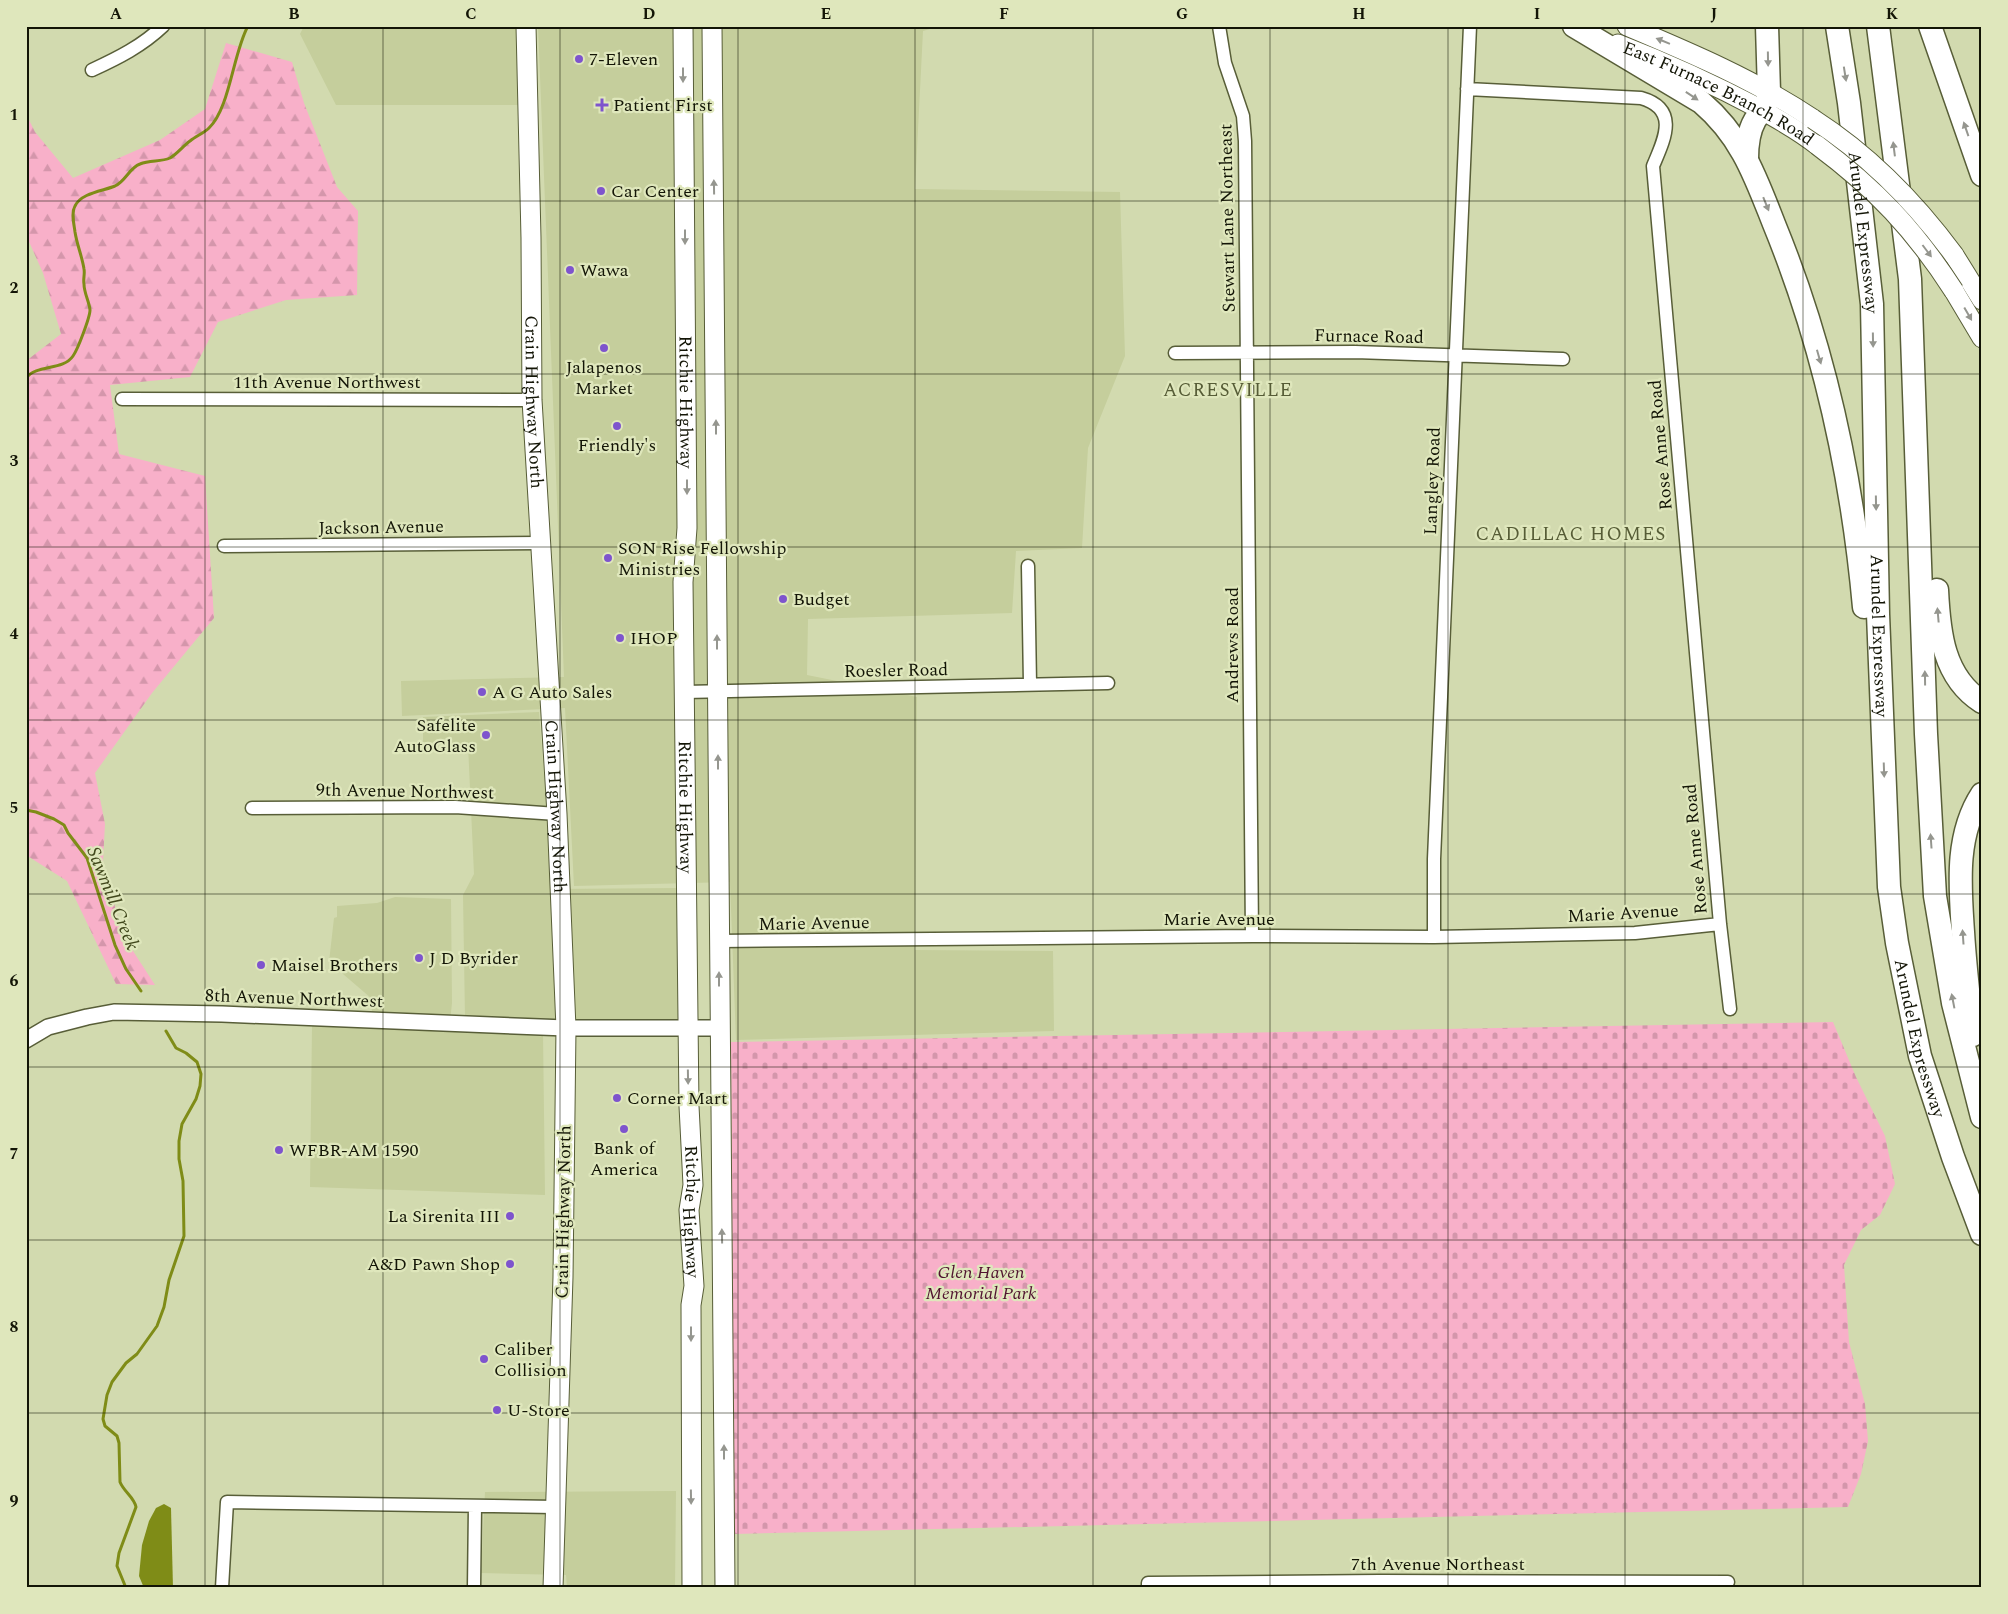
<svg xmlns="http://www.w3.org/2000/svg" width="2008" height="1614" font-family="Spectral,serif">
	<defs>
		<pattern id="forest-firs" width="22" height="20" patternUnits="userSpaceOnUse" patternTransform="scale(1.25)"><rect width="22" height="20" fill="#f8b0c9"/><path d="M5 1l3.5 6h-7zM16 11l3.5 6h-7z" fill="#d496ab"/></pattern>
		<pattern id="cemetery-stones" width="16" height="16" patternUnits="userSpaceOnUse" patternTransform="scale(1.25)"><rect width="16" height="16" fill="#f8b0c9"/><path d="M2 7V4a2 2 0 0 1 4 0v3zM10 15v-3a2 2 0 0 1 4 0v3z" fill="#d496ab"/></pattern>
	</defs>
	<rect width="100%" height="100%" fill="#d2daaf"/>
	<!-- built -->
	<path fill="#c5ce9c" d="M 304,26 L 518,26 L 520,105 L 336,105 L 300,34 Z
		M 538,26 L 940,26 L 923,31 L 915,189 L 1120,192 L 1125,356 L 1088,448 L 1082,548 L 1016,551 L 1012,613 L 808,619 L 807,675 L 917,697 L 915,950 L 1053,951 L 1054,1031 L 736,1040 L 730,882 L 574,886 L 565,708 L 402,716 L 401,681 L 564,677 Z
		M 539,712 L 553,889 L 679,888 L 684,1022 L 465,1018 L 463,895 L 474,874 L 468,745 L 423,742 L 423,717 Z
		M 395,897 L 451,899 L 452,1003 L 449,1031 L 543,1032 L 545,1195 L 310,1187 L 312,1026 L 373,1026 L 371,998 L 329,962 L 334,918 L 337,917 L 337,906 L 377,903 Z
		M 676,1491 L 675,1588 L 567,1588 L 566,1575 L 481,1573 L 485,1492 Z"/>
	<!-- forest -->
	<path fill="url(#forest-firs)" d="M 226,43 L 292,62 L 304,103 L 337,187 L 358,211 L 357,295 L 286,300 L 218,322 L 190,377 L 110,385 L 119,454 L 205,476 L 214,618 L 152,693 L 95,773 L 105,824 L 103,861 L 122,934 L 155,985 L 116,984 L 67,881 L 26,855 L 26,361 L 61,334 L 43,273 L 26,235 L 26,114 L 35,132 L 73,178 L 160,140 L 205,109 Z"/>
	<!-- cemetery -->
	<path fill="url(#cemetery-stones)" d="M 1833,1022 L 1856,1077 L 1885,1136 L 1895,1184 L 1880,1215 L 1861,1230 L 1844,1265 L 1849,1342 L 1865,1404 L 1868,1441 L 1861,1474 L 1848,1507 L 734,1534 L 731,1042 Z"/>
	<!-- water -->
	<path fill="#7f8c17" d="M 164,1504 L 171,1508 L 173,1588 L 144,1588 L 139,1576 L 142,1545 L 149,1521 L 156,1508 Z"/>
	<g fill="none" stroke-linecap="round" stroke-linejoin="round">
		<!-- stream -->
		<path stroke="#7f8c17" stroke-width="3" d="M 26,378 C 37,364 63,371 73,356 C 78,349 90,317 90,310 C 89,301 84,293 84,284 C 83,279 85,274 84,269 C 82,256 77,245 75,232 C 74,224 71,213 75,206 C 81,193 103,191 115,186 C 126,181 129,168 140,164 C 150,160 161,162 170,158 C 177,154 183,146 190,141 C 196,136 204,133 209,128 C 230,108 233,53 248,26
			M 26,810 L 36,812 L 54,819 L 64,825 L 68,833 L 87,858 L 115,945 L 126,969 L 141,991
			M 126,1588 L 117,1566 L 119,1553 L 136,1507 C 134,1497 124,1492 120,1482 L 119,1443 L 117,1436 L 105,1426 L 103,1419 L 107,1395 L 112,1382 L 126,1363 L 137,1354 L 157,1326 L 164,1307 L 169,1280 L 184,1236 L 183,1181 L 179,1159 L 179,1141 L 182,1124 L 196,1099 L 200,1086 L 201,1074 L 197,1062 L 186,1053 L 176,1048 L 166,1031"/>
		<!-- minor casing -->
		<g stroke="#585e38" stroke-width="15">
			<path id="minor" d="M 1219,26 L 1225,63 L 1243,116 L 1245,141 L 1252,936
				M 92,70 C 118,58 142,46 163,26
				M 1467,89 L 1641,98 C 1680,109 1664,140 1653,166 L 1720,924 L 1730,1009
				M 1175,353 L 1355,352 L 1563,359
				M 122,399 L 532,400
				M 224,546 L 539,543
				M 1028,566 L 1030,684
				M 685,692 L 1108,683
				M 252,808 L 455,807 L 557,814
				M 1434,937 L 1434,859 L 1470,26
				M 719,941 L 1252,936 L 1434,937 L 1635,933 L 1720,924
				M 222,1588 L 227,1502 L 555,1507
				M 474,1588 L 475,1506
				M 1148,1588 L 1148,1583 L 1380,1581 L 1728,1582"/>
		</g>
		<!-- tertiary casing -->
		<g stroke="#585e38" stroke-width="18">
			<path id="tertiary" d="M 26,1040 L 48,1027 L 87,1017 L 114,1012 L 222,1014 L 566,1028 L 720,1028"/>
		</g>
		<!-- primary casing -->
		<g stroke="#585e38" stroke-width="21">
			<g id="primary">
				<path id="s1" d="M 526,26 L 531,238 L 532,400 L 557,814 L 566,1028 L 563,1277 L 553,1588"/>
				<path id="s2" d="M 683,26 L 687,528 L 683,582 L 689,1106 L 693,1185 L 689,1210 L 694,1286 L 691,1305 L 692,1588"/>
				<path d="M 712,26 L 725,1588"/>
				<path d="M 1627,26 C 1691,53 1755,80 1813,119"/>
				<path id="s3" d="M 1618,44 C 1667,63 1715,85 1762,110 C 1781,121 1800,131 1817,145"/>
				<path d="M 1954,255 L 1982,300"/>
				<path d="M 1954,291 L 1982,338"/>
			</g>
		</g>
		<!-- motorway casing -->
		<g stroke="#585e38" stroke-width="25">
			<g id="motorway">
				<path d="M 1574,26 L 1701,102 C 1742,137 1755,176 1774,224 C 1824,346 1852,475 1864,607"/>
				<path id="s4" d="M 1837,26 L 1849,103 L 1872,304 L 1878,614 L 1889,887 L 1897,943 L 1920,1056 L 1953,1157 L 1982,1234"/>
				<path d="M 1878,26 L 1910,279 L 1926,734 L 1935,896 L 1953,1003 L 1982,1117"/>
				<path d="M 1930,26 L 1982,175"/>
				<path d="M 1747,159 C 1747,145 1748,132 1755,120 C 1763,108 1766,110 1769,92 L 1767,26"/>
				<path d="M 1937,590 C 1939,632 1943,677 1982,702"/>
				<path d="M 1973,1035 C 1969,1000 1965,966 1963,932 C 1960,886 1955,835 1982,794"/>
			</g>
		</g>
		<!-- minor -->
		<use href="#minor" stroke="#fff" stroke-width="12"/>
		<!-- tertiary -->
		<use href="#tertiary" stroke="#fff" stroke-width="15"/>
		<!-- primary -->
		<use href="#primary" stroke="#fff" stroke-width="19"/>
		<!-- motorway -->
		<use href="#motorway" stroke="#fff" stroke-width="22"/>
		<!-- primary-bridge casing -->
		<g stroke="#585e38" stroke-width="21" stroke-linecap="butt">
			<path id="primary-bridge" d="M 1813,119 C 1869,155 1915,202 1954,255
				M 1817,145 C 1876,189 1914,229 1954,291"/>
		</g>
		<!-- primary-bridge -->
		<use href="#primary-bridge" stroke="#fff" stroke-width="19"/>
	</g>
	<!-- one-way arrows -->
	<defs><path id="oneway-solid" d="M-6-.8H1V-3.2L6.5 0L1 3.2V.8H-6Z" transform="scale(1.25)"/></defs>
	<g fill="#95968f">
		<use href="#oneway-solid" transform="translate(1663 41) rotate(-158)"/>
		<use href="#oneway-solid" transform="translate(1768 59) rotate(89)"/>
		<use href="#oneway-solid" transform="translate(1845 74) rotate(81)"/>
		<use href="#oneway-solid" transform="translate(683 75) rotate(90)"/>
		<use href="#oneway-solid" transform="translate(1692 96) rotate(34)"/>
		<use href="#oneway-solid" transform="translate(1966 129) rotate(-109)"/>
		<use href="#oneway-solid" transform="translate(1894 149) rotate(-97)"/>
		<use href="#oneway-solid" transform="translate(714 187) rotate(-91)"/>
		<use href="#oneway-solid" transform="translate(1766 204) rotate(68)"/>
		<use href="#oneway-solid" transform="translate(685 237) rotate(90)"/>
		<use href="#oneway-solid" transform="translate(1927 251) rotate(53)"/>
		<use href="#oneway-solid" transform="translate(1968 314) rotate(60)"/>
		<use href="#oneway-solid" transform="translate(1873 340) rotate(89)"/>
		<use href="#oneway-solid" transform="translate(1819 357) rotate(74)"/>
		<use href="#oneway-solid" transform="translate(716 427) rotate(-90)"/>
		<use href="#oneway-solid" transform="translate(687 487) rotate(90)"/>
		<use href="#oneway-solid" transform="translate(1876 503) rotate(89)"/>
		<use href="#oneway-solid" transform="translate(1938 615) rotate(-95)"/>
		<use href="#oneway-solid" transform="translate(717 642) rotate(-90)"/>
		<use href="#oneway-solid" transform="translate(1925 678) rotate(-91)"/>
		<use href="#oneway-solid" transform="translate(718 762) rotate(-90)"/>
		<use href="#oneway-solid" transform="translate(1884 770) rotate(88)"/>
		<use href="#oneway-solid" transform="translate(1931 841) rotate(-94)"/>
		<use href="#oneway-solid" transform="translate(1963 937) rotate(-94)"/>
		<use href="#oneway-solid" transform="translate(719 979) rotate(-90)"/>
		<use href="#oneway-solid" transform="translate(1953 1001) rotate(-101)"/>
		<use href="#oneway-solid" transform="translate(688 1077) rotate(89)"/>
		<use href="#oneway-solid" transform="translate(722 1236) rotate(-91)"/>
		<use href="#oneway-solid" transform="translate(691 1334) rotate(90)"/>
		<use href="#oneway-solid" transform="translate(724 1452) rotate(-90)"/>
		<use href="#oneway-solid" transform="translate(691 1497) rotate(89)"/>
	</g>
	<!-- grid -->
	<path fill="none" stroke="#131506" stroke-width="1" stroke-opacity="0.55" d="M 205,26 L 205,1588M 383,26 L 383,1588M 560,26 L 560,1588M 738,26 L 738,1588M 915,26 L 915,1588M 1093,26 L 1093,1588M 1270,26 L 1270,1588M 1448,26 L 1448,1588M 1625,26 L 1625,1588M 1803,26 L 1803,1588M 26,201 L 1982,201M 26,374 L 1982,374M 26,547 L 1982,547M 26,720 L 1982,720M 26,894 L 1982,894M 26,1067 L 1982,1067M 26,1240 L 1982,1240M 26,1413 L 1982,1413"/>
	<!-- markers -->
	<g fill="#7e54cd" stroke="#dfe7bc" stroke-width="2">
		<circle cx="579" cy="59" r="5"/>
		<path d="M599.5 97.5h5v5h5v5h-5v5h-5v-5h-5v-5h5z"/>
		<circle cx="601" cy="191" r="5"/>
		<circle cx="570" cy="270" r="5"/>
		<circle cx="604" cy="348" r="5"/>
		<circle cx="617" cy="426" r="5"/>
		<circle cx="608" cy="558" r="5"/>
		<circle cx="783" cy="599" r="5"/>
		<circle cx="620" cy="638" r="5"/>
		<circle cx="482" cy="692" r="5"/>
		<circle cx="486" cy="735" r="5"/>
		<circle cx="419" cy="958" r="5"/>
		<circle cx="261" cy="965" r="5"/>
		<circle cx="617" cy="1098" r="5"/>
		<circle cx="624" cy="1129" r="5"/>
		<circle cx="279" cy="1150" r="5"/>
		<circle cx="510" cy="1216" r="5"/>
		<circle cx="510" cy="1264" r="5"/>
		<circle cx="484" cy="1359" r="5"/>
		<circle cx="497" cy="1410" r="5"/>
	</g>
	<g text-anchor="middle" stroke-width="4.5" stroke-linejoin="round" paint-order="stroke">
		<!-- poi labels -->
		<g font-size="18" fill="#131506" stroke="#dfe7bc" text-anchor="start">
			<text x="589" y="65">7-Eleven</text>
			<text x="613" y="111">Patient First</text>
			<text x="611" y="197">Car Center</text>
			<text x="580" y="276">Wawa</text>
			<text x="604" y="373" text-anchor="middle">Jalapenos<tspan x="604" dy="21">Market</tspan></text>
			<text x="617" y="451" text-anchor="middle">Friendly's</text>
			<text x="618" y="554">SON Rise Fellowship<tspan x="618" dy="21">Ministries</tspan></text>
			<text x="793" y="605">Budget</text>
			<text x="630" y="644">IHOP</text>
			<text x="492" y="698">A G Auto Sales</text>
			<text x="476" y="731" text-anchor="end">Safelite<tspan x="476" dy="21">AutoGlass</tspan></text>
			<text x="429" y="964">J D Byrider</text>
			<text x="271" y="971">Maisel Brothers</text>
			<text x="627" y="1104">Corner Mart</text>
			<text x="624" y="1154" text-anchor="middle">Bank of<tspan x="624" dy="21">America</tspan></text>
			<text x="289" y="1156">WFBR-AM 1590</text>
			<text x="500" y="1222" text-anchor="end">La Sirenita III</text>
			<text x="500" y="1270" text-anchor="end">A&amp;D Pawn Shop</text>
			<text x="494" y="1355">Caliber<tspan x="494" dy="21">Collision</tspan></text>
			<text x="507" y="1416">U-Store</text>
		</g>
		<!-- street labels -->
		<g font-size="18" fill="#131506" stroke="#dfe7bc">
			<text dy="6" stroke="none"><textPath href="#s3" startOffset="112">East Furnace Branch Road</textPath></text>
			<text transform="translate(1227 218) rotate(-91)" y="6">Stewart Lane Northeast</text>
			<text dy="6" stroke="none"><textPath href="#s4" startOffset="208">Arundel Expressway</textPath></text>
			<text transform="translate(1369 336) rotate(1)" y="6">Furnace Road</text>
			<text x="327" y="388">11th Avenue Northwest</text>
			<text dy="6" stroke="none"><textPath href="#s1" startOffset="376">Crain Highway North</textPath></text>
			<text dy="6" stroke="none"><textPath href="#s2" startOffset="376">Ritchie Highway</textPath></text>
			<text transform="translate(1660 445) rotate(-95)" y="6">Rose Anne Road</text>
			<text transform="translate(1432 481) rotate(-88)" y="6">Langley Road</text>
			<text transform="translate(381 527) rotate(-1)" y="6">Jackson Avenue</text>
			<text dy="6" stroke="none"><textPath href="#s4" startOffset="612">Arundel Expressway</textPath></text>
			<text transform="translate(1232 645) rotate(-90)" y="6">Andrews Road</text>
			<text transform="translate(896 670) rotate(-1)" y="6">Roesler Road</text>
			<text transform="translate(405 791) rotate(1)" y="6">9th Avenue Northwest</text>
			<text dy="6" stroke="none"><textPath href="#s1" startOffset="781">Crain Highway North</textPath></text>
			<text dy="6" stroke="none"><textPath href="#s2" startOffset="781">Ritchie Highway</textPath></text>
			<text transform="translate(1695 849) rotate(-95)" y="6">Rose Anne Road</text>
			<text transform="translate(1623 913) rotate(-3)" y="6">Marie Avenue</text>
			<text x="1219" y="925">Marie Avenue</text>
			<text transform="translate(814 923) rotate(-1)" y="6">Marie Avenue</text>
			<text transform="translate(294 998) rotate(2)" y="6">8th Avenue Northwest</text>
			<text dy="6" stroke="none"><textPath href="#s4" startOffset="1018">Arundel Expressway</textPath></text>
			<text transform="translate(563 1212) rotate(-89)" y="6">Crain Highway North</text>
			<text dy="6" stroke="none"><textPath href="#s2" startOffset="1186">Ritchie Highway</textPath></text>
			<text x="1438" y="1570">7th Avenue Northeast</text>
		</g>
		<!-- park labels -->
		<g font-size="18" font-style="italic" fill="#511330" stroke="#dfe7bc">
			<text x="981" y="1278">Glen Haven<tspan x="981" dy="21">Memorial Park</tspan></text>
		</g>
		<!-- neighbourhood labels -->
		<g font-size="19" letter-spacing="1" fill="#565c36" stroke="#dfe7bc">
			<text x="1228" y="396">ACRESVILLE</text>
			<text x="1571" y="540">CADILLAC HOMES</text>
		</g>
		<!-- water labels -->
		<g font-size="19" font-style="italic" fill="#40471b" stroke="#dfe7bc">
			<text transform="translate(114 898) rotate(68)" y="7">Sawmill Creek</text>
		</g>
	</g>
	<!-- border -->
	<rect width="2008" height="1614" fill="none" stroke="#dfe7bc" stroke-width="55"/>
	<rect x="28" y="28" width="1952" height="1558" fill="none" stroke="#131506" stroke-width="2"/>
	<g font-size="16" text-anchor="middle" font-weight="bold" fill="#131506">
		<text x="116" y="19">A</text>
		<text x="294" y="19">B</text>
		<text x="471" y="19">C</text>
		<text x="649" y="19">D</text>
		<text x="826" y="19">E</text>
		<text x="1004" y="19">F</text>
		<text x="1182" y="19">G</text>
		<text x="1359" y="19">H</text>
		<text x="1537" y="19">I</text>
		<text x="1714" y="19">J</text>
		<text x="1892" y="19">K</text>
		<text x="14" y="120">1</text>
		<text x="14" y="293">2</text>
		<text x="14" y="466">3</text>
		<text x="14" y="639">4</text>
		<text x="14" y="813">5</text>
		<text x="14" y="986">6</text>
		<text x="14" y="1159">7</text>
		<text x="14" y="1332">8</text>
		<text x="14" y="1506">9</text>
	</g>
</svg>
